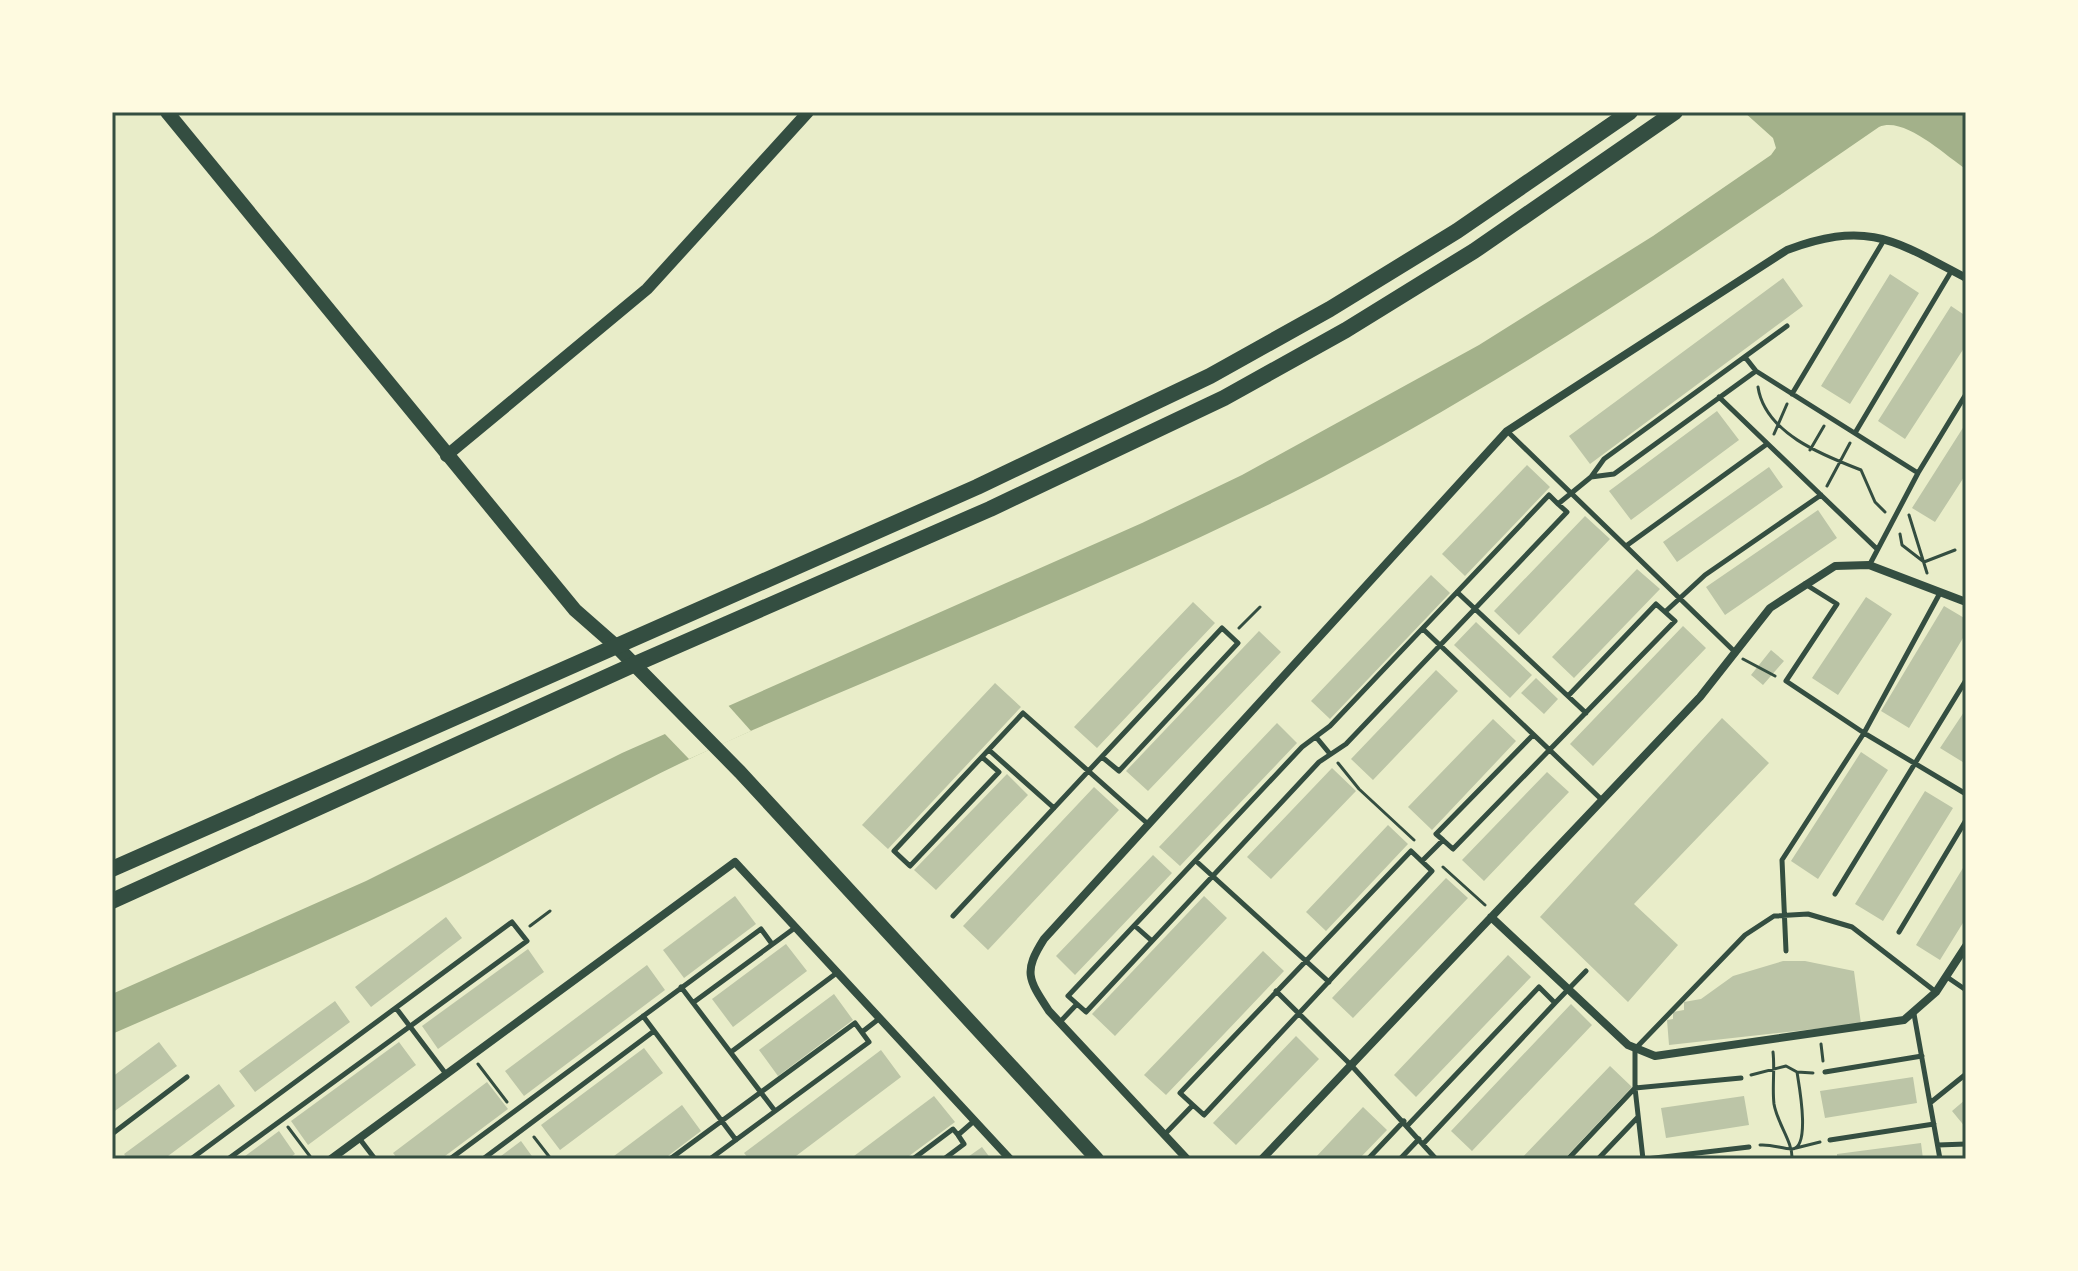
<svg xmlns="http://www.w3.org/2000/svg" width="2078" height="1271" font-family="'IBM Plex Sans',sans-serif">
	<rect width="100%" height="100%" fill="#e9edc9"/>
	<!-- water -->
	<path fill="#a3b18a" d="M 1744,112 L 1966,112 L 1966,169 C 1944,155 1905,116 1879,127 C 1689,258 1500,388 1294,492 C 1114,582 928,653 744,734 C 631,783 525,847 414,900 C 315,948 212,990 112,1034 L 112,994 L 366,881 L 622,753 L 1142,523 L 1242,475 L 1479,345 L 1653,236 L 1771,155 L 1776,148 L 1773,138 Z"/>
	<!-- pier -->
	<path fill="#e9edc9" d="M 726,703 L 751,731 L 689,759 L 663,732 Z"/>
	<!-- building -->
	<path fill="#bcc5a7" d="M 1890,274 L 1919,293 L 1850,404 L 1821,386 Z
		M 1783,278 L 1803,306 L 1590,464 L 1569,436 Z
		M 1951,306 L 1966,316 L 1966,345 L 1905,439 L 1878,421 Z
		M 1717,411 L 1739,440 L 1631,520 L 1609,491 Z
		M 1966,423 L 1966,474 L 1935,522 L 1912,508 Z
		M 1527,465 L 1550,487 L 1465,576 L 1442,554 Z
		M 1769,467 L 1783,487 L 1677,562 L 1663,542 Z
		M 1818,510 L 1837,538 L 1725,615 L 1706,587 Z
		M 1585,516 L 1610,539 L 1519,635 L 1494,611 Z
		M 1637,569 L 1660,589 L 1574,678 L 1552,657 Z
		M 1431,575 L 1450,593 L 1330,719 L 1311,701 Z
		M 1866,597 L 1892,614 L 1838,695 L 1812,678 Z
		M 1193,602 L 1215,623 L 1097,748 L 1074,727 Z
		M 1944,606 L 1966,619 L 1966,633 L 1909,728 L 1881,711 Z
		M 1476,622 L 1532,675 L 1510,698 L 1454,645 Z
		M 1683,626 L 1706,648 L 1593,766 L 1570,744 Z
		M 1259,631 L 1281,652 L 1148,791 L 1126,771 Z
		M 1771,650 L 1784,661 L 1763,685 L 1751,675 Z
		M 1436,670 L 1458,691 L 1373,780 L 1351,759 Z
		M 1536,678 L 1558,699 L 1544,714 L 1521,693 Z
		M 995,683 L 1021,707 L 888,849 L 862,825 Z
		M 1966,709 L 1966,764 L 1940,748 Z
		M 1722,718 L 1769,763 L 1634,904 L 1678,945 L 1628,1002 L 1540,917 Z
		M 1493,719 L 1516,741 L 1432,830 L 1408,807 Z
		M 1277,723 L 1297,743 L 1180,866 L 1159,847 Z
		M 1861,752 L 1888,770 L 1818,879 L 1791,861 Z
		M 1332,768 L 1356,791 L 1271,879 L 1247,857 Z
		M 1547,772 L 1569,792 L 1484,881 L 1462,860 Z
		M 1007,774 L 1028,795 L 936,890 L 914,870 Z
		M 1094,787 L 1119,810 L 988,950 L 963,926 Z
		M 1925,791 L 1953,808 L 1883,921 L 1855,904 Z
		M 1388,825 L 1408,844 L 1326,931 L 1306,912 Z
		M 1153,855 L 1172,873 L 1075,975 L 1056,956 Z
		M 1966,863 L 1966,918 L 1940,960 L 1916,945 Z
		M 1446,878 L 1468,898 L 1353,1018 L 1332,998 Z
		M 735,896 L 756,924 L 684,978 L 663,950 Z
		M 1204,896 L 1227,918 L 1115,1036 L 1092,1014 Z
		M 446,917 L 462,938 L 371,1007 L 355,987 Z
		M 786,944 L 807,971 L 733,1027 L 712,999 Z
		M 528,949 L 544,972 L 438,1049 L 422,1026 Z
		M 1263,951 L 1284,971 L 1166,1095 L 1144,1075 Z
		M 1508,955 L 1531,977 L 1416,1097 L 1394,1075 Z
		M 1783,961 L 1805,961 L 1854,971 L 1861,1024 L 1669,1045 L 1667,1020 L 1673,1019 L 1673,1012 L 1684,1010 L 1684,1002 L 1701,999 L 1733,976 Z
		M 647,965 L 665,990 L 524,1096 L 505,1071 Z
		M 834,994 L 853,1020 L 778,1076 L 759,1050 Z
		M 335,1001 L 350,1022 L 255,1092 L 239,1071 Z
		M 1571,1004 L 1592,1025 L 1472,1151 L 1451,1131 Z
		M 1296,1036 L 1319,1059 L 1236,1145 L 1213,1123 Z
		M 159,1042 L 177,1066 L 112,1113 L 112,1077 Z
		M 399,1042 L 416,1065 L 308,1145 L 291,1121 Z
		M 644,1048 L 663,1073 L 560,1150 L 541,1125 Z
		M 881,1050 L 901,1077 L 792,1159 L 749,1159 L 744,1153 Z
		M 1610,1066 L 1632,1087 L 1564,1159 L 1521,1159 Z
		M 1913,1077 L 1917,1103 L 1825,1118 L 1820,1091 Z
		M 487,1082 L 508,1109 L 441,1159 L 398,1159 L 393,1153 Z
		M 219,1084 L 235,1106 L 164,1159 L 128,1159 L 124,1154 Z
		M 934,1096 L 955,1122 L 905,1159 L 850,1159 Z
		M 1744,1096 L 1749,1125 L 1666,1138 L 1661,1108 Z
		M 1966,1099 L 1966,1128 L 1952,1111 Z
		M 682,1105 L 701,1131 L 664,1159 L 610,1159 Z
		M 1363,1107 L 1387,1130 L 1359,1159 L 1314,1159 Z
		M 279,1131 L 295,1154 L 288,1159 L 241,1159 Z
		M 521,1141 L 534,1159 L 497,1159 Z
		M 1921,1143 L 1923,1159 L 1837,1159 L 1837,1154 Z
		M 982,1147 L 991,1159 L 965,1159 Z"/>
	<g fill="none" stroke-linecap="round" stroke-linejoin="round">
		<!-- path -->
		<path stroke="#344e41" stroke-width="3" d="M 1758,387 C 1765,433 1822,455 1861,470 L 1875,502 L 1885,512
			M 1774,434 L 1787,404
			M 1810,450 L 1824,426
			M 1827,486 L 1850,443
			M 1909,515 L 1927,573
			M 1900,534 L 1902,545 L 1924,562 L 1955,550
			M 1239,628 L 1260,607
			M 1743,659 L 1775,676
			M 1338,763 L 1359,789 L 1414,840
			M 1443,867 L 1485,905
			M 530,926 L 550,911
			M 1821,1044 L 1823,1061
			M 1773,1052 C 1775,1069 1772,1088 1774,1104 C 1777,1123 1793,1142 1792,1159
			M 478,1064 L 507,1102
			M 1797,1072 L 1813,1073
			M 1751,1075 L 1786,1066 L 1797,1072 C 1799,1085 1811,1148 1792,1149 C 1782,1149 1772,1144 1760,1145
			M 288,1127 L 312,1159
			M 534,1137 L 551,1159
			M 1796,1148 L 1820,1142"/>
		<!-- service -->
		<path stroke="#344e41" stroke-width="5" d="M 1745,357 L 1756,371 L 1614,474 L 1591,477 L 1604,459 L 1787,326
			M 1756,371 L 1918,473 L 1870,564
			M 1792,394 L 1884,240
			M 1719,397 L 1877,549
			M 1507,431 L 1736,653
			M 1855,433 L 1952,270
			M 1918,473 L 1966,394
			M 1966,531 L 1966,546
			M 1626,546 L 1767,444
			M 1457,592 L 1586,713
			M 1940,593 L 1864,733 L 1966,794
			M 1423,629 L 1602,800
			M 1568,696 L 1656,604 L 1665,612
			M 1316,737 L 1330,754
			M 989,750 L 1054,808
			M 982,757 L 999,772 L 910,866 L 894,851 L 1023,713 L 1148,824
			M 1443,840 L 1453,849 L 1675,621 L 1665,612 L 1705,575 L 1821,495
			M 1196,861 L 1329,982
			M 1422,861 L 1443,840 L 1436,834 L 1532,736
			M 1835,894 L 1966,680
			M 953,916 L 1222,628 L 1238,643 L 1119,771 L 1102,757
			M 1135,926 L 1152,941
			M 1899,932 L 1966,820
			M 1786,951 L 1782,860 L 1864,733 L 1786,681 L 1837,604 L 1805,584
			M 1947,977 L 1966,990
			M 681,987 L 775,1111
			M 1276,991 L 1351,1065 L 1436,1159
			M 694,1002 L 796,927
			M 1077,1004 L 1068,996 L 1302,747 L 1330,726 L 1549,495 L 1558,504 L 1591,477
			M 396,1008 L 446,1074
			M 1914,1014 L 1940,1159
			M 643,1016 L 736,1140
			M 1060,1022 L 1077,1004 L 1086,1012 L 1319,762 L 1346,744 L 1567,512 L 1558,504
			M 862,1032 L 880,1018
			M 731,1052 L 838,972
			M 1825,1072 L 1922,1056
			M 1930,1103 L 1966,1074
			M 1408,1125 L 1539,987 L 1555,1003 L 1586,971
			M 112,1134 L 187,1077
			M 1165,1134 L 1193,1105 L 1180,1093 L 1411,851 L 1432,871 L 1204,1115 L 1193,1105
			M 359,1138 L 375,1159
			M 1830,1140 L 1934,1124
			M 1423,1144 L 1555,1003
			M 1938,1145 L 1966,1144
			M 112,1158 L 113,1159
			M 191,1159 L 512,922 L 527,941 L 228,1159
			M 450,1159 L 761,929 L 772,944
			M 483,1159 L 654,1031
			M 670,1159 L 855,1023 L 869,1042 L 710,1159
			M 913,1159 L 953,1129 L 958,1135 L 974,1121
			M 944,1159 L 964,1144 L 958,1135
			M 1368,1159 L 1404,1121
			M 1400,1159 L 1419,1139
			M 1568,1159 L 1635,1088 L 1635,1049 L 1745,935 L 1774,916 L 1808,914 L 1852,927 L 1936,992
			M 1598,1159 L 1638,1117
			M 1643,1159 L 1635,1088 L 1741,1078
			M 1646,1159 L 1749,1147"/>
		<!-- minor -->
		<path stroke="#344e41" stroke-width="8" d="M 1491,917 L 1628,1045 L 1655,1056 L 1904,1020 L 1936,992 L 1966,946
			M 331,1159 L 735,862 L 1010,1159
			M 1187,1159 L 1049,1011 C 1028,979 1023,972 1044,939 L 1507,431 L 1787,250 C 1868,220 1894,240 1966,278
			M 1262,1159 L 1700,697 L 1770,608 L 1835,566 L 1869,565 L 1966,602"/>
		<!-- tertiary -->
		<path stroke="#344e41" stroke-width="12" d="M 446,456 L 647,289 L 808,112"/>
		<!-- secondary -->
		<path stroke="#344e41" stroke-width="14" d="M 167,112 L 575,610 L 616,646 L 740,772 L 1097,1159"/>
		<!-- primary -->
		<path stroke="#344e41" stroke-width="16" d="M 112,869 L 977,487 L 1210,376 L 1330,309 L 1457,231 L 1630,112
			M 112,901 L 633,665 L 990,509 L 1224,398 L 1346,330 L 1474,251 L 1675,112"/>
	</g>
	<!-- border -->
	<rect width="2078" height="1271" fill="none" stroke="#fefae0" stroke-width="228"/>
	<rect x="114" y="114" width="1850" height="1043" fill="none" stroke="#344e41" stroke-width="3"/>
</svg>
